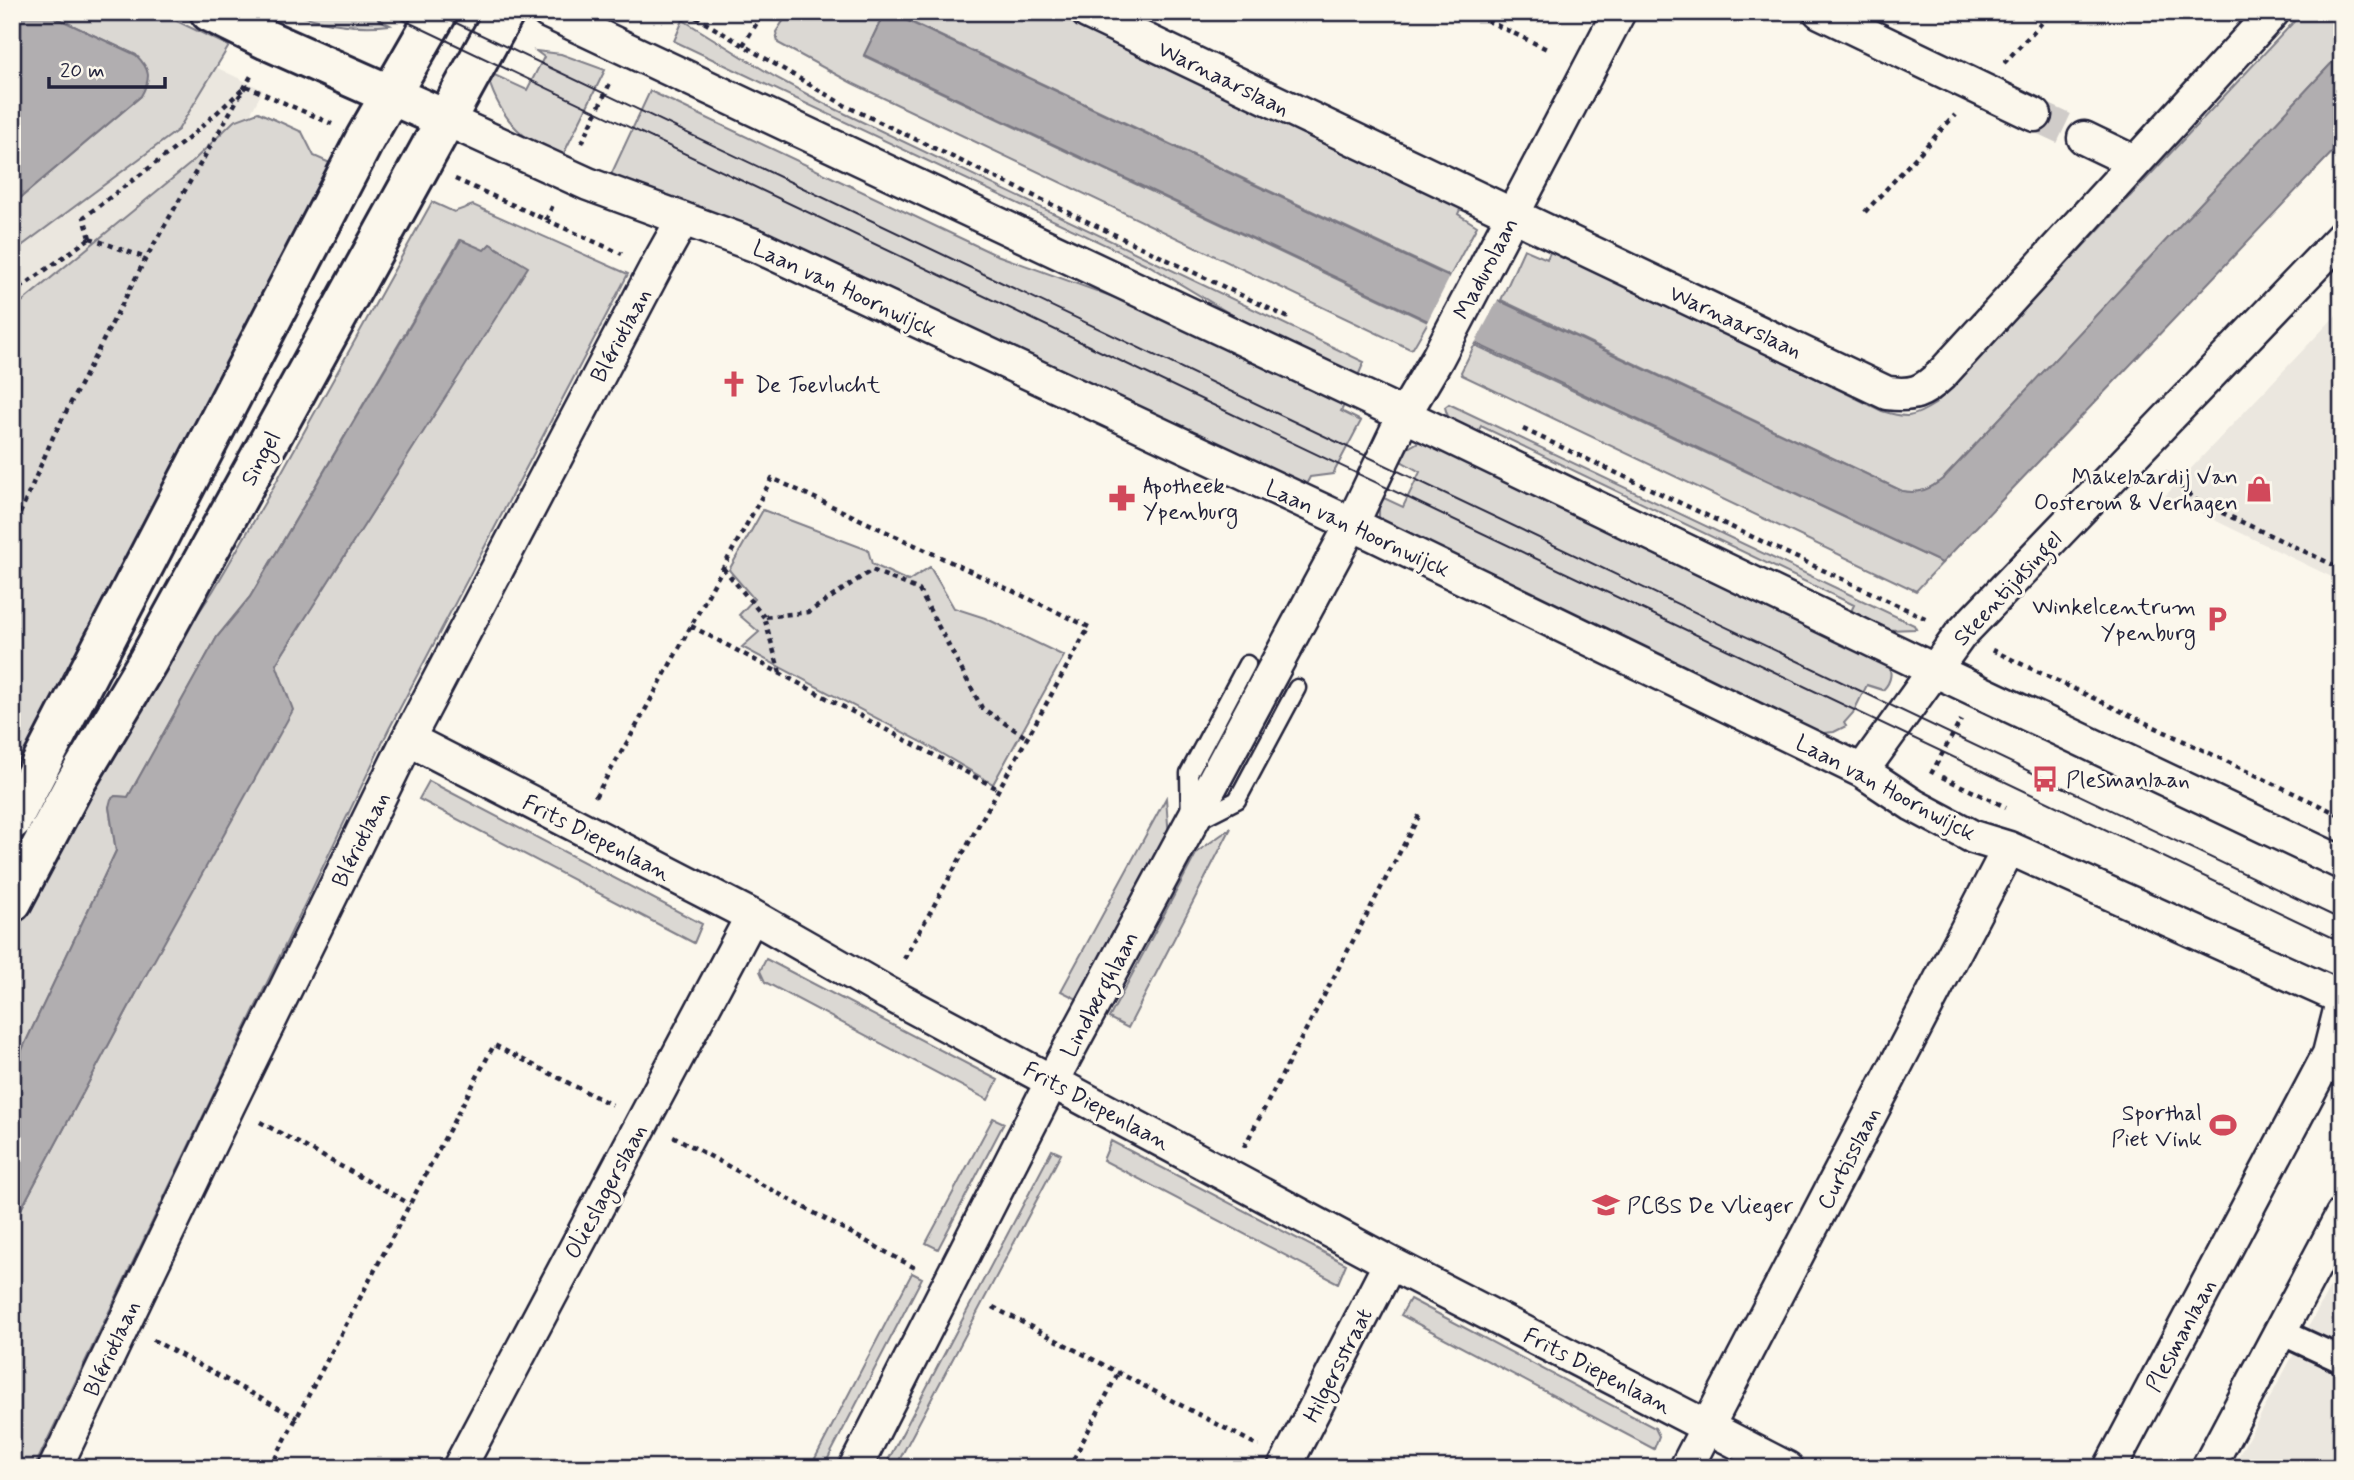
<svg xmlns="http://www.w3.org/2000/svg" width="2354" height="1480" font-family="Mynerve,sans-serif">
	<rect width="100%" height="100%" fill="#fbf7ec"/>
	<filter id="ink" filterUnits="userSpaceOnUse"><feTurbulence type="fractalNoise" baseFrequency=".0143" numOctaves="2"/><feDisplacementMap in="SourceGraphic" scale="14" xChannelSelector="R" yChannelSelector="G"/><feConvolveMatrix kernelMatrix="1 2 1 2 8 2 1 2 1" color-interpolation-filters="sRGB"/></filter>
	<g filter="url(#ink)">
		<!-- built -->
		<path fill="#ebe7df" d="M 12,12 L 102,12 L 263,90 L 12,566 Z
			M 2342,309 L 2342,582 L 2165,496 Z
			M 2342,1265 L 2342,1468 L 2232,1468 Z"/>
		<!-- green -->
		<path fill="#dbd8d3" stroke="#7e7d87" stroke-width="2" d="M 44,12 L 158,12 L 229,46 L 178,130 L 12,253 L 12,205 L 141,96 L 136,55 Z
			M 381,12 L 378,19 L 390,25 C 356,29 325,24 293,13 Z
			M 789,12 L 1059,12 L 1462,205 L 1458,214 L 1477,226 L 1450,276 L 894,14 L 890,17 L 883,15 L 864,56 L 1428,322 L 1413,348 L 1410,349 L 852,83 L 778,43 L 776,32 Z
			M 2303,12 L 2342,12 L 2342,52 L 1944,478 C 1929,490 1920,494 1902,491 L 1501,300 L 1524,249 L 1547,259 L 1552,248 L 1882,411 C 1907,419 1913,418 1935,404 Z
			M 683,20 L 775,77 L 829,106 L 1364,362 L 1355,383 L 1289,349 L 1150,266 L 674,41 Z
			M 536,51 L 561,54 L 605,70 L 560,161 C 520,137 498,117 486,71 L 527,90 L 544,57 Z
			M 650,91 L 994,254 L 1196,327 L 1347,400 L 1341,411 L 1361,421 L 1333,474 L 1310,477 L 1302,492 L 609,179 Z
			M 258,112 L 302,132 L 314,156 L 330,163 L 12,794 L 12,310 L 190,164 L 234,121 Z
			M 432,202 L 454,212 L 473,205 L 628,274 L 389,729 L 34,1468 L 12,1468 L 12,1226 L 140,986 L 276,664 L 527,267 L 490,244 L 484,251 L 460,240 L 250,597 L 217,637 L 128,797 L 115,796 L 109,807 L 116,851 L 12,1071 L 12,923 L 113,741 L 213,591 L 265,502 Z
			M 1475,344 L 1475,345 L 1942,563 L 1916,591 L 1462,375 L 1461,372 Z
			M 1449,404 L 1914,625 L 1916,629 L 1887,630 L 1848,618 L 1854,605 L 1481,426 L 1474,439 C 1460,431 1448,424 1445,407 Z
			M 1422,440 L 1888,661 C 1892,672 1892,681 1883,690 L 1867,685 L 1853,713 L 1844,723 L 1846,726 L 1834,732 L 1813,734 L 1379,520 L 1379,506 L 1384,498 L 1403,507 L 1420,472 L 1401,461 L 1408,448 Z
			M 763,510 L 868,550 L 872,564 L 908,581 L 930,567 L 954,608 L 985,618 L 1064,656 L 993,784 L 920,741 L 742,647 L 759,632 L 739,615 L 754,599 L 729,570 Z
			M 429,781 L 702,924 L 694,943 L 419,799 Z
			M 1166,798 L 1169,837 L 1081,1001 L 1061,991 Z
			M 1231,828 L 1128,1028 L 1109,1018 L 1197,852 Z
			M 766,959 L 998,1080 L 988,1100 L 765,982 L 760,971 Z
			M 993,1118 L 1004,1123 L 938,1249 L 926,1243 Z
			M 1111,1141 L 1346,1264 L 1338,1283 L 1103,1160 Z
			M 1052,1150 L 1061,1154 L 895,1468 L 884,1468 Z
			M 912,1273 L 922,1278 L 823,1468 L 810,1468 Z
			M 1410,1299 L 1655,1428 L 1659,1436 L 1654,1449 L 1401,1315 Z"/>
		<!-- water -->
		<path fill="#b1aeb0" stroke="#787681" stroke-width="2" d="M 12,12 L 44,12 L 136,55 C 151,70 151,78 141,96 L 12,205 Z
			M 884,14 L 890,17 L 893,14 L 1902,491 C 1920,494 1929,490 1944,478 L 2342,52 L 2342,142 L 1942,563 L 864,55 Z
			M 461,240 L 484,250 L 490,244 L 528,267 L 276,664 L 293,710 L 140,986 L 12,1226 L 12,1071 L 116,851 L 109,807 L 111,799 L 115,796 L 128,797 L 217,637 L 250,597 Z"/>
		<!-- pier -->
		<path fill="#fbf7ec" d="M 1452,273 L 1500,296 L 1473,347 L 1426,324 Z"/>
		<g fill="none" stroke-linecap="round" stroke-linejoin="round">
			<!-- minor-tunnel -->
			<path stroke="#d0ccc9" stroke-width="32" stroke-dasharray="32 16" stroke-linecap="butt" d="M 2035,115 L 2084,138"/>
			<!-- service casing -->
			<g stroke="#22223b" stroke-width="21">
				<path id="service" d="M 1247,664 L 1189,773 L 1190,824 L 1237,800 L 1297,688"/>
			</g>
			<!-- pedestrian casing -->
			<g stroke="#22223b" stroke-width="30">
				<path id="pedestrian" d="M 2281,1332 L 2342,1360"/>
			</g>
			<!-- minor casing -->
			<g stroke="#22223b" stroke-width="37">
				<path id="minor" d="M 548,12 L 1404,415 L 1934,670 L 2342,863
					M 1087,12 L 1887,393 C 1913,396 1922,393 1941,375 L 2273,12
					M 1820,12 L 2035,115
					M 445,119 L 588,184 L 757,246 L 1352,524 L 1862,771 L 1913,805 L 1973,837 L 2009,848 L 2342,998
					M 2084,138 L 2134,162
					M 408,739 L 752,916 L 887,993 L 1390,1263 L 1787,1468
					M 1862,771 L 1960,635 L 2342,237
					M 55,1468 L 228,1106 L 408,739 L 655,269 L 683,219
					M 459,1468 L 752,916
					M 855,1468 L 1052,1081 L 1352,524 L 1404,415 L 1437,359 L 1619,12
					M 1284,1468 L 1390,1263
					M 1686,1468 L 2009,848
					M 2110,1468 L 2329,1054 L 2342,1002
					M 2208,1468 L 2342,1215"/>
			</g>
			<!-- secondary casing -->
			<g stroke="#22223b" stroke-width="44">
				<path id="secondary" d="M 210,12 L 267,40 L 445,119
					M 12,820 L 365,139 L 438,12
					M 12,902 L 74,785 L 148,661 L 505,12"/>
			</g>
			<!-- path -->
			<path stroke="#22223b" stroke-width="4.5" stroke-dasharray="5 5" stroke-linecap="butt" d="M 687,12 L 844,105 L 1291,319
				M 1469,12 L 1549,50
				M 743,45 L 764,12
				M 2004,63 L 2052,12
				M 246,86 L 332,124
				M 582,143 L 611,81
				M 455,179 L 622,254
				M 1865,212 L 1955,115
				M 546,220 L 553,205
				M 90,238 L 84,217 L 189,138 L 243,89
				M 90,238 L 146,258
				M 12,294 L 90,238
				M 1523,429 L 1927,619
				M 2165,473 L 2197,501 L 2342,569
				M 12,532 L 53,437 L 146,258 L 251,76
				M 723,568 L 764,617
				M 691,626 L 998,789
				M 1992,650 L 2342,816
				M 780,673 L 764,617 L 809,612 L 872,570 L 919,590 L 982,708 L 1027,738
				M 1931,774 L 1961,720
				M 1942,777 L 2006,807
				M 595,797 L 632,734 L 772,478 L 1089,627 L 903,961
				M 260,1122 L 410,1204
				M 673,1136 L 917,1269
				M 1244,1147 L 1420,814
				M 993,1307 L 1259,1446
				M 153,1340 L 297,1418
				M 270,1468 L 494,1045 L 612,1105
				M 1069,1468 L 1118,1373"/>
			<!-- service -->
			<use href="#service" stroke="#fbf7ec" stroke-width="16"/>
			<!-- pedestrian -->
			<use href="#pedestrian" stroke="#fbf7ec" stroke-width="24"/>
			<!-- minor -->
			<use href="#minor" stroke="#fbf7ec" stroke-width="32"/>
			<!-- secondary -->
			<use href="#secondary" stroke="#fbf7ec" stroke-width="38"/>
			<!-- tram -->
			<path stroke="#22223b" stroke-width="2" d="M 387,12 L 2342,942
				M 433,12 L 2342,920"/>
		</g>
	</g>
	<!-- icons -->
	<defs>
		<g id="church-bare" transform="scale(2.1)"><path d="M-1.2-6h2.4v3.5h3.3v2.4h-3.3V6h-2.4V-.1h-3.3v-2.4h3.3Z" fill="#d1495b" stroke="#fbf7ec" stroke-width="2.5" paint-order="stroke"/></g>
		<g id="shop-bare" transform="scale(2.1)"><path d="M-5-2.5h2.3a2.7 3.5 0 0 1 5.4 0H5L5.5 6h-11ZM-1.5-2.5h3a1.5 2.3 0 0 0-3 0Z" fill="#d1495b" stroke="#fbf7ec" stroke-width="2.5" paint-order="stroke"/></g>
		<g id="pharmacy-bare" transform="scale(2.1)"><path d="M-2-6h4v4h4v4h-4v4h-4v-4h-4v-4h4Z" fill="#d1495b" stroke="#fbf7ec" stroke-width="2.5" paint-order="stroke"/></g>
		<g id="parking-bare" transform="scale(2.1)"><path d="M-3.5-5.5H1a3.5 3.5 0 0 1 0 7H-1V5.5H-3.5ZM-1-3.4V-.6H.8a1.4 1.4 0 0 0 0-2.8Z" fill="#d1495b" stroke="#fbf7ec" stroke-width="2.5" paint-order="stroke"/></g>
		<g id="bus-bare" transform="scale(2.1)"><path d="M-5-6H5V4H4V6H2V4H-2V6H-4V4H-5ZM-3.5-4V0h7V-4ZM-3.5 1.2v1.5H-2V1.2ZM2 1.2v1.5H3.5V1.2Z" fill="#d1495b" stroke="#fbf7ec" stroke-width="2.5" paint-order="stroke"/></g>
		<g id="stadium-bare" transform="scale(2.1)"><path d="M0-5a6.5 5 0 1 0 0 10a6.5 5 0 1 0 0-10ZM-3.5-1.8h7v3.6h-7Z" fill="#d1495b" stroke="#fbf7ec" stroke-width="2.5" paint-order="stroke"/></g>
		<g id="school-bare" transform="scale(2.1)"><path d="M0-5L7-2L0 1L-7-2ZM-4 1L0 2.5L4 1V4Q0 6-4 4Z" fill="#d1495b" stroke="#fbf7ec" stroke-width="2.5" paint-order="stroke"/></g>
	</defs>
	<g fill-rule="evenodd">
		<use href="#church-bare" x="734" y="384"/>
		<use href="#shop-bare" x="2259" y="489"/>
		<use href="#pharmacy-bare" x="1122" y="498"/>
		<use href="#parking-bare" x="2217" y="619"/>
		<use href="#bus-bare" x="2045" y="779"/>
		<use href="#stadium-bare" x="2223" y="1125"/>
		<use href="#school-bare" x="1606" y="1205"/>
	</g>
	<g text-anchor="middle" stroke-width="6" stroke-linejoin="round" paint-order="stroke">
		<!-- street labels -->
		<g font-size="23" fill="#22223b" stroke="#fbf7ec">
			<text transform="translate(1224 78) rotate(26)" y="8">Warnaarslaan</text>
			<text transform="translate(1485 268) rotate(-62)" y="8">Madurolaan</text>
			<text transform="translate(845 288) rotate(25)" y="8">Laan van Hoornwijck</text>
			<text transform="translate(1736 321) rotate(25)" y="8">Warnaarslaan</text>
			<text transform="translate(620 335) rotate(-62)" y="8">Blériotlaan</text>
			<text transform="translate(260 458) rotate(-61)" y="8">Singel</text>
			<text transform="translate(1358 528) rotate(25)" y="8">Laan van Hoornwijck</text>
			<text transform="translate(2007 588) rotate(-47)" y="8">Steentijdsingel</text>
			<text transform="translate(1886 787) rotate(28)" y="8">Laan van Hoornwijck</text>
			<text transform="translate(597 837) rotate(27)" y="8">Frits Diepenlaan</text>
			<text transform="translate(360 839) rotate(-64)" y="8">Blériotlaan</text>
			<text transform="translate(1099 994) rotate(-62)" y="8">Lindberghlaan</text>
			<text transform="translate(1097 1105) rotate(28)" y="8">Frits Diepenlaan</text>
			<text transform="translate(1848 1158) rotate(-63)" y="8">Curtisslaan</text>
			<text transform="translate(605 1191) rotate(-62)" y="8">Olieslagerslaan</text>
			<text transform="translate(2180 1335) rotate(-62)" y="8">Plesmanlaan</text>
			<text transform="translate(111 1348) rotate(-65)" y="8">Blériotlaan</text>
			<text transform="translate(1337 1365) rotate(-63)" y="8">Hilgersstraat</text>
			<text transform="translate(1598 1370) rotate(27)" y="8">Frits Diepenlaan</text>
		</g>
		<!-- poi labels -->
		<g font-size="23" fill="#22223b" stroke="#fbf7ec" text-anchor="start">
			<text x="755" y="392">De Toevlucht</text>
			<text x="2238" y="484" text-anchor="end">Makelaardij Van<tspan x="2238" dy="26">Oosterom &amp; Verhagen</tspan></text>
			<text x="1143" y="493">Apotheek<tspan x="1143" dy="26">Ypenburg</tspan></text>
			<text x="2196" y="614" text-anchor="end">Winkelcentrum<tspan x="2196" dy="26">Ypenburg</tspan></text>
			<text x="2066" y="787">Plesmanlaan</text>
			<text x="2202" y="1120" text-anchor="end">Sporthal<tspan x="2202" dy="26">Piet Vink</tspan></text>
			<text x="1627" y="1213">PCBS De Vlieger</text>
		</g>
	</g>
	<!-- margin -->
	<rect width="2354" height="1480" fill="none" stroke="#fbf7ec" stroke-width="42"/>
	<rect x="21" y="21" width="2312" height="1438" fill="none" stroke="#22223b" stroke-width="2.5" filter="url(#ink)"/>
	<!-- scale -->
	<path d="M49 77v10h116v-10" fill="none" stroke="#22223b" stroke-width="3.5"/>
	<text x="60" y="77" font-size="21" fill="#22223b" stroke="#fbf7ec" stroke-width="5" paint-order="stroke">20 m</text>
</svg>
